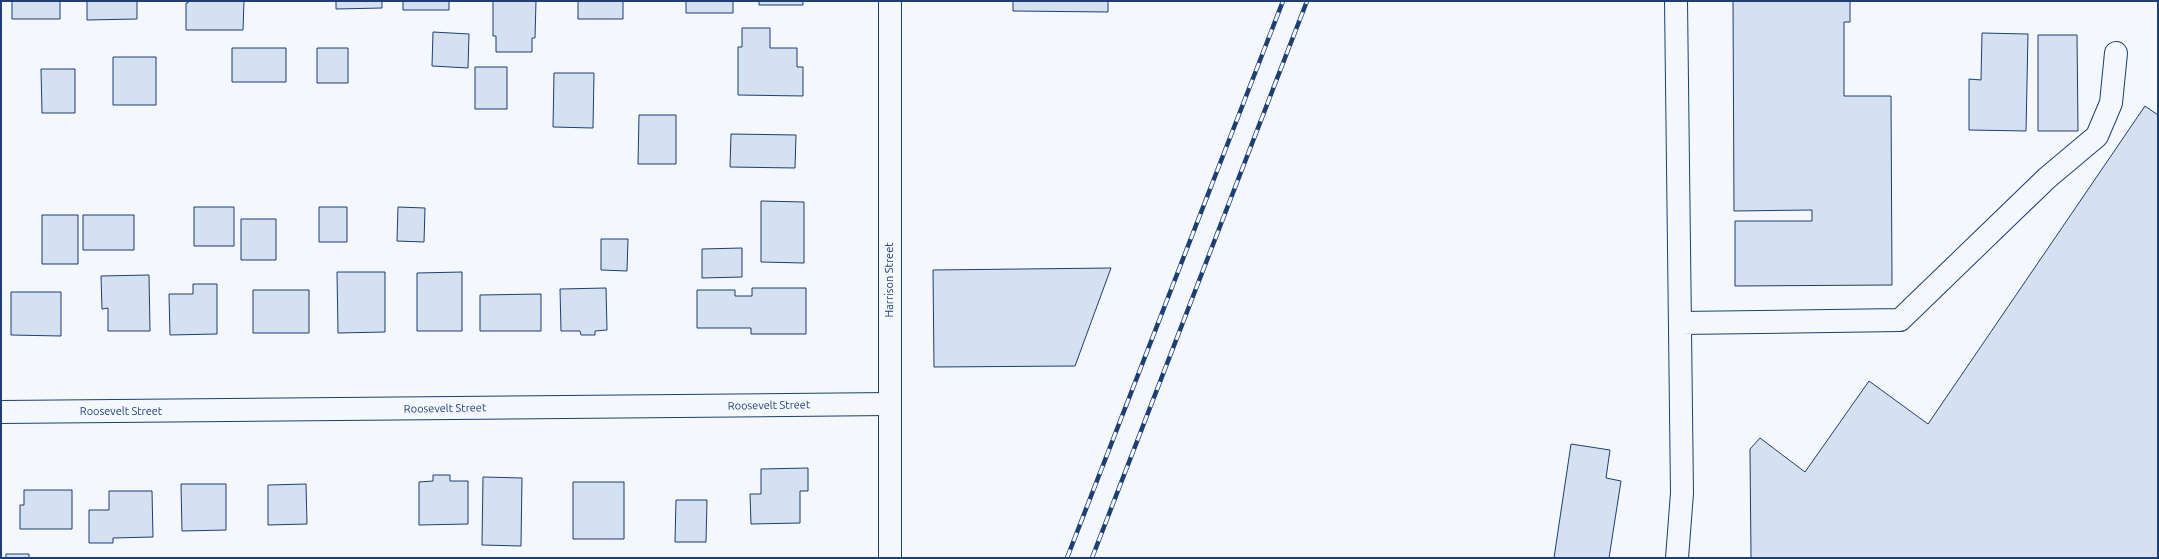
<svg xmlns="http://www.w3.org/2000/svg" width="2159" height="559" font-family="Ubuntu,sans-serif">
	<rect width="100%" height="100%" fill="#f4f7fb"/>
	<!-- building -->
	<path fill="#d5e0f0" stroke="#1d3f73" d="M 12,1 L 60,1 L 60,19 L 12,19 Z
		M 87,1 L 137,1 L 137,19 L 87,20 Z
		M 188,1 L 244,1 L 243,30 L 186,30 L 186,3 L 188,3 Z
		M 336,1 L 382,1 L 382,8 L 336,9 Z
		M 403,1 L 449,1 L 449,10 L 403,10 Z
		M 493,1 L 536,1 L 535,38 L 532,38 L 532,52 L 496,52 L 496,36 L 493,36 Z
		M 578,1 L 623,1 L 623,19 L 578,19 Z
		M 686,1 L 733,1 L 733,13 L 686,13 Z
		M 759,1 L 803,1 L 803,5 L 759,5 Z
		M 1013,1 L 1108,1 L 1108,12 L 1013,11 Z
		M 1733,1 L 1850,1 L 1850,22 L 1844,22 L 1844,96 L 1891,96 L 1892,285 L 1735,286 L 1735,221 L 1812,221 L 1812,210 L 1734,211 Z
		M 742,28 L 770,28 L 770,48 L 797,48 L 797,67 L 803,67 L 803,96 L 738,95 L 738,47 L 742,47 Z
		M 433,32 L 469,34 L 468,68 L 432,66 Z
		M 1982,33 L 2028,34 L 2026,131 L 1969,130 L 1969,79 L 1981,80 Z
		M 2038,35 L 2077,35 L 2078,131 L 2038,131 Z
		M 232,48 L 286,48 L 286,82 L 232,82 Z
		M 317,48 L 348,48 L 348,83 L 317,83 Z
		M 113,57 L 156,57 L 156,105 L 113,105 Z
		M 475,67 L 507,67 L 507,109 L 475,109 Z
		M 41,69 L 75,69 L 75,113 L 42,113 Z
		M 554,73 L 594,73 L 593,128 L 553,127 Z
		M 2145,106 L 2158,115 L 2158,558 L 1751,558 L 1750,449 L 1760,438 L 1805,472 L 1869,381 L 1928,424 Z
		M 639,115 L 676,115 L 676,164 L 638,164 Z
		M 731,134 L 796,135 L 795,168 L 730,167 Z
		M 761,201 L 804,202 L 804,263 L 761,262 Z
		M 194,207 L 234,207 L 234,246 L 194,246 Z
		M 319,207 L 347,207 L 347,242 L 319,242 Z
		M 398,207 L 425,208 L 424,242 L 397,241 Z
		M 42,215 L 78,215 L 78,264 L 42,264 Z
		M 83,215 L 134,215 L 134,250 L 83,250 Z
		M 241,219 L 276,219 L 276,260 L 241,260 Z
		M 601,239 L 628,239 L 627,271 L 601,270 Z
		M 742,248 L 742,277 L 702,278 L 702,249 Z
		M 1111,268 L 1075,366 L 934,367 L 933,270 Z
		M 337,272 L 385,272 L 385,332 L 338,333 Z
		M 462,272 L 462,331 L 417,331 L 417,273 Z
		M 149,275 L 150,331 L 108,331 L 108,308 L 102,309 L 101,276 Z
		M 193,284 L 217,284 L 217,334 L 170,335 L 169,294 L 193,294 Z
		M 606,288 L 607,330 L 595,331 L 595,335 L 581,335 L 580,331 L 561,331 L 560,289 Z
		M 752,288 L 806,288 L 806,334 L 751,334 L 751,328 L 697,328 L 697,290 L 735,290 L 735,296 L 752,296 Z
		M 253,290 L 309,290 L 309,333 L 253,333 Z
		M 11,292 L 61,292 L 61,336 L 11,335 Z
		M 541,294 L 541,331 L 480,331 L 480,295 Z
		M 1571,444 L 1610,450 L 1606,478 L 1621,481 L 1609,558 L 1554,558 Z
		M 808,468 L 808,491 L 800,491 L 800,523 L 751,524 L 750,494 L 761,494 L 761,469 Z
		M 433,475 L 450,475 L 450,481 L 468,481 L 468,524 L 419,525 L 419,482 L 433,481 Z
		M 483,477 L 522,478 L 521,546 L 482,545 Z
		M 573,482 L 624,482 L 624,539 L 573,539 Z
		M 181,484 L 226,484 L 226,530 L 182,531 Z
		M 306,484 L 307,524 L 268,525 L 268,485 Z
		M 24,490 L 72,490 L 72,529 L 20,529 L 20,505 L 24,505 Z
		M 109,491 L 152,491 L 153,537 L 113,538 L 113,543 L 89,543 L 89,510 L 109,510 Z
		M 676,500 L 707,500 L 706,542 L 675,542 Z
		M 6,554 L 29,554 L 29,558 L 6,558 Z"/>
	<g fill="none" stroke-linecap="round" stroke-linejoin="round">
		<!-- minor casing -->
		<g stroke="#1d3f73" stroke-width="24">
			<path id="minor" d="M 1676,1 L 1682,493 L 1677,558
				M 1680,323 L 1900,320 L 2047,178 L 2097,136 L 2111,103 L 2116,53
				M 1,412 L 889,404"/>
		</g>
		<!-- major casing -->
		<g stroke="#1d3f73" stroke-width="24">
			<path id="major" d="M 890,1 L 890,558"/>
		</g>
		<!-- minor -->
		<use href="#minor" stroke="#f4f7fb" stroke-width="22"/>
		<!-- major -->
		<use href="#major" stroke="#f4f7fb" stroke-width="22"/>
		<!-- rail casing -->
		<g stroke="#1d3f73" stroke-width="4.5">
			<path id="rail" d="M 1067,558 L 1283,1
				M 1092,558 L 1307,1"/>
		</g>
		<!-- rail -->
		<use href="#rail" stroke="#f4f7fb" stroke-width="3" stroke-dasharray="9" stroke-linecap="butt"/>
	</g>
	<g text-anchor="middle" stroke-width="3" stroke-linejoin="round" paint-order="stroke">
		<!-- street labels -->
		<g font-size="11" fill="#1d3f73" stroke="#f4f7fb">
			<text transform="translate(889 280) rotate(-90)" y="4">Harrison Street</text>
			<text transform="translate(769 405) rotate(-1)" y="4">Roosevelt Street</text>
			<text transform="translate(445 408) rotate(-1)" y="4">Roosevelt Street</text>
			<text x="121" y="415">Roosevelt Street</text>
		</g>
	</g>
	<!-- border -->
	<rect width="2159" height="559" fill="none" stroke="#1d3f73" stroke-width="4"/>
</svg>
